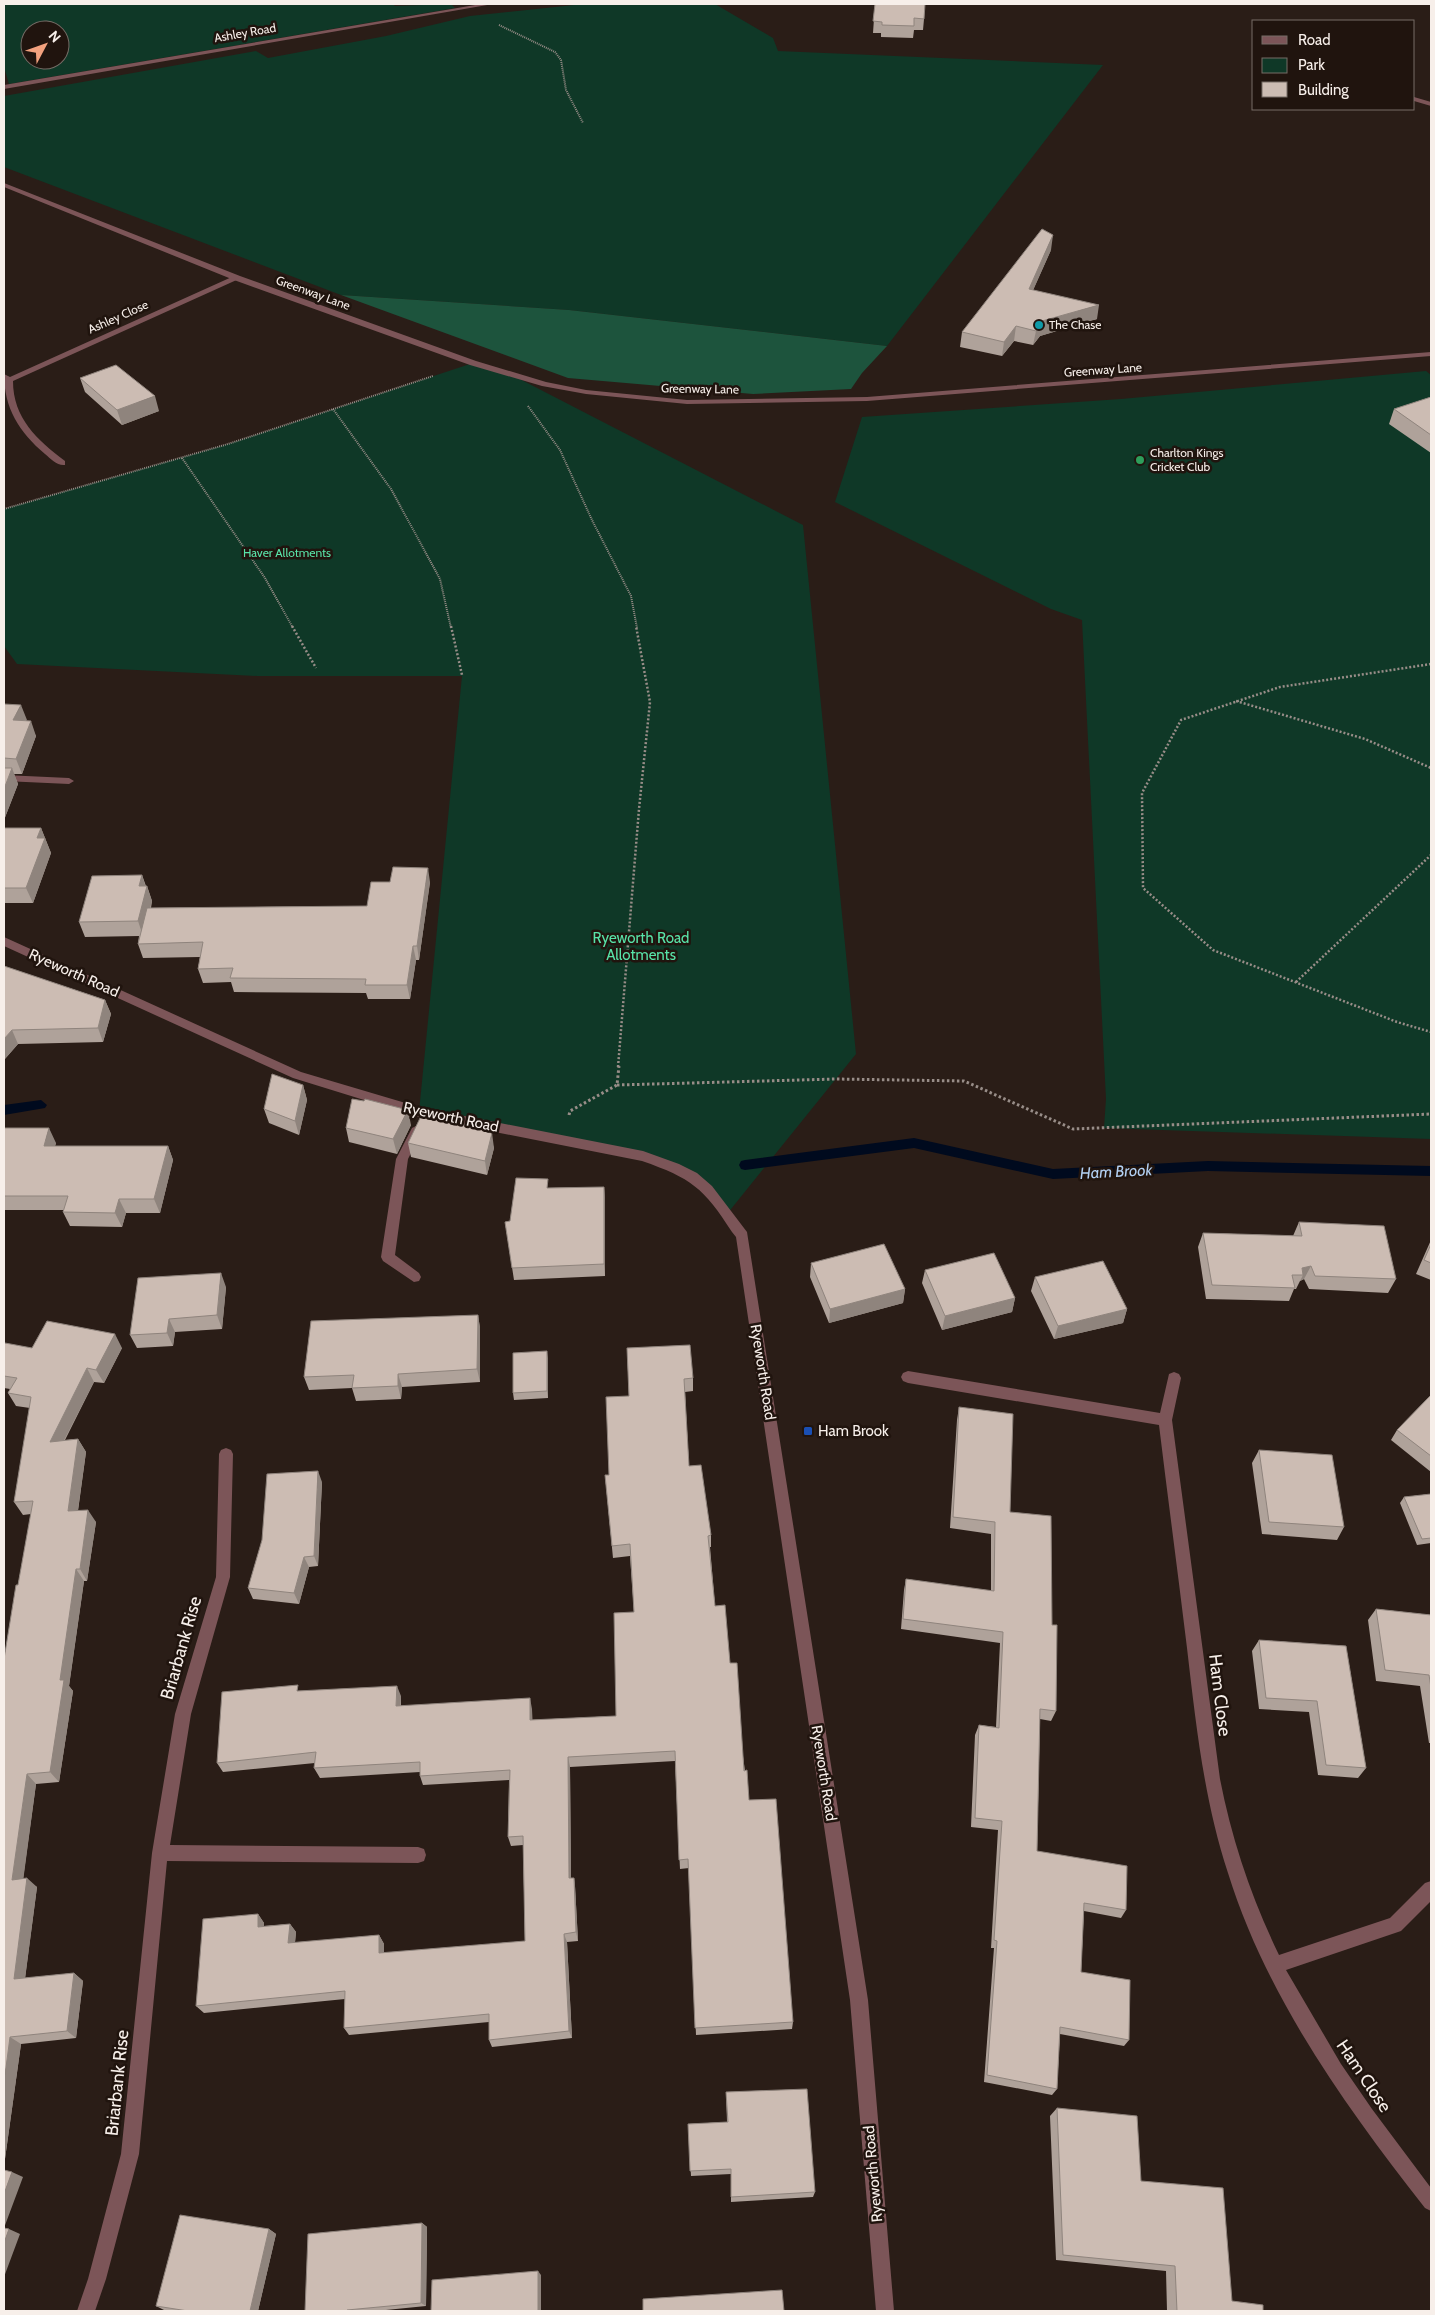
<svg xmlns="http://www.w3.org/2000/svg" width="1435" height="2315" font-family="Cabin,sans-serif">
	<rect width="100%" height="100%" fill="#2a1d17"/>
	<!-- green -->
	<path fill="#0f3827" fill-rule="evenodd" d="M 4,4 L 393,4 L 395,6 L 451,4 L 455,8 L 9,84 L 4,67 ZM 30,30 L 60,30 L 60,60 L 30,60 Z
		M 584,4 L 715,4 L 773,38 L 778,51 L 1103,65 L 887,346 L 569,310 L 341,295 L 4,167 L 4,96 L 256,51 L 268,58 L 386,36 L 470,16 Z
		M 473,363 L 508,373 L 803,525 L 856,1054 L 727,1214 L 675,1168 L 419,1112 L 462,676 L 258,676 L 17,664 L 4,646 L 4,509 L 228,444 Z
		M 1426,371 L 1431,375 L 1431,1139 L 1104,1128 L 1106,1099 L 1082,620 L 1051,609 L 835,502 L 862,417 L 1121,399 Z"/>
	<!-- forest -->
	<path fill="#1d543d" d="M 341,295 L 569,310 L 887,346 L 862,373 L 851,389 L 753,394 L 568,378 Z"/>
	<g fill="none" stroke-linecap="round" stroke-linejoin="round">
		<!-- stream -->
		<path fill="#000a1e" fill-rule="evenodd" d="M 41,1100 L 47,1105 L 45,1108 L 4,1115 L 4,1105 Z
			M 914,1138 L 1053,1169 L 1208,1161 L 1431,1166 L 1431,1176 L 1208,1171 L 1053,1179 L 914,1148 L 745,1170 L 741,1169 L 739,1165 L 741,1161 L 745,1160 Z"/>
		<!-- path-far2 -->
		<path stroke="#988d88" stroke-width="2" stroke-dasharray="1 1" stroke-linecap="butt" d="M 499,25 L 555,52 L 561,60 L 566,90 L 583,123
			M 528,406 L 560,450 L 592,520 L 631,596 L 637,628
			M 333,409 L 391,489 L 440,579 L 451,628
			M 182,458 L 265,578 L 293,628
			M 4,509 L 228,444 L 433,376"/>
		<!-- path-far1 -->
		<path stroke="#988d88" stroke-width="2.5" stroke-dasharray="2 2" stroke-linecap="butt" d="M 292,626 L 316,668
			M 451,626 L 462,675
			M 1431,664 L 1280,687 L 1181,720 L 1142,793 L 1143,888 L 1213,950 L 1397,1022 L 1431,1032
			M 1236,701 L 1365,739 L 1431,768
			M 1296,982 L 1431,855
			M 618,1067 L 639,809 L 650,702 L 636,626"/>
		<!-- path -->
		<path stroke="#988d88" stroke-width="3" stroke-dasharray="2.5 2.5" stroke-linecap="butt" d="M 617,1085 L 836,1079 L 964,1081 L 1073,1129 L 1431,1114
			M 569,1115 L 570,1111 L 617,1085 L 619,1066"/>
		<!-- service -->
		<path fill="#7c5558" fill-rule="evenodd" d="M 1414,97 L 1431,102 L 1431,106 L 1414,101 Z
			M 416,1126 L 420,1128 L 422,1131 L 408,1159 L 395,1255 L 419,1273 L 421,1277 L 419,1281 L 414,1282 L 383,1261 L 381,1257 L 396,1159 L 412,1128 Z"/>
		<!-- minor -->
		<path fill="#7c5558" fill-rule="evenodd" d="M 481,4 L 493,4 L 4,89 L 4,85 Z
			M 234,276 L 241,278 L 13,381 C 13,418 37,440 65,461 L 65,465 C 57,466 51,459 45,454 C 19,432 4,408 4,374 L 10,377 Z
			M 4,775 L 69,778 L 74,781 L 69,784 L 4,781 Z
			M 908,1371 L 1160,1413 L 1169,1374 L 1174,1372 L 1179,1374 L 1181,1378 L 1172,1420 L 1220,1779 C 1232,1841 1252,1899 1279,1955 L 1390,1918 L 1425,1883 L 1431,1881 L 1431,1901 L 1401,1931 L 1286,1970 L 1341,2064 L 1372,2109 L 1431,2188 L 1431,2211 L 1425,2208 C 1346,2107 1267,1998 1228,1873 C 1204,1800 1196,1725 1187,1648 C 1178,1574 1168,1499 1159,1425 L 908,1383 L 903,1381 L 901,1377 L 903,1373 Z
			M 226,1448 L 231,1450 L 233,1454 L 230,1577 L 191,1714 L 170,1845 L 418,1847 L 424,1849 L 426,1855 L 424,1861 L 418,1863 L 167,1861 L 139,2154 L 106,2279 L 95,2311 L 77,2311 L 88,2279 L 121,2154 L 152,1853 L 175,1714 L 216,1577 L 219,1454 L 221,1450 Z"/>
		<!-- tertiary -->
		<path fill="#7c5558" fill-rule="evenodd" d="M 4,183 L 240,276 L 476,361 L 546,382 L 586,390 L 687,400 L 867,397 L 1431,352 L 1431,356 L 867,401 L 687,404 L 586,394 L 542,386 L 470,365 L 234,280 L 4,187 Z
			M 4,937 L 301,1072 L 419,1107 L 643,1151 L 679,1164 L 697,1173 L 712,1186 L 747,1232 L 868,2000 L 894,2311 L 876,2311 L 850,2000 L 736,1237 L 732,1232 C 704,1188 691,1178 642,1161 L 419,1117 L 293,1078 L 4,946 Z"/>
	</g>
	<!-- wall -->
	<path fill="#afa29a" d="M 875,4 L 924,19 L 923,30 L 914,30 L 913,38 L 881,37 L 881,33 L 873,33 Z
		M 1051,250 L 1033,290 L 1097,319 L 1040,336 L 1033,345 L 1014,341 L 1002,356 L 960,347 L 962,332 Z
		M 80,378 L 159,411 L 122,425 L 85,392 Z
		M 1431,397 L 1431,453 L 1389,424 L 1394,409 Z
		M 4,704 L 27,721 L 36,736 L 22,774 L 14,774 L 18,784 L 4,820 Z
		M 4,828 L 41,828 L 51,853 L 33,903 L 4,903 Z
		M 142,875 L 146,886 L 147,886 L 152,901 L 151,908 L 367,906 L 430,882 L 419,960 L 416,960 L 410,999 L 368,999 L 366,993 L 234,992 L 231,982 L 203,983 L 198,969 L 200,957 L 143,958 L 138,944 L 139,936 L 85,937 L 79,922 Z
		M 4,966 L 105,1000 L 111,1014 L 103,1042 L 18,1044 L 4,1060 Z
		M 303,1085 L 307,1100 L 299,1135 L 269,1123 L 264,1109 Z
		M 364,1101 L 411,1125 L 397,1154 L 349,1142 L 346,1128 Z
		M 4,1128 L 56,1143 L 55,1146 L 168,1146 L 173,1160 L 160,1213 L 126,1213 L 122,1227 L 70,1226 L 63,1212 L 64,1210 L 4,1210 Z
		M 487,1129 L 488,1132 L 494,1148 L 487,1175 L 411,1157 L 408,1143 Z
		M 604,1187 L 605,1200 L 605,1276 L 514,1280 L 505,1222 L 510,1221 L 549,1188 Z
		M 1299,1222 L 1396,1279 L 1388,1293 L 1309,1289 L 1304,1279 L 1300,1281 L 1296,1289 L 1294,1289 L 1289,1301 L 1206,1299 L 1198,1247 L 1203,1233 L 1293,1236 Z
		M 1431,1240 L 1431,1280 L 1416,1274 Z
		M 811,1263 L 905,1289 L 903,1303 L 829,1323 L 810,1277 Z
		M 925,1270 L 1015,1298 L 1012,1312 L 942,1330 L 922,1283 Z
		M 1035,1277 L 1127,1309 L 1123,1323 L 1054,1339 L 1031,1291 Z
		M 226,1287 L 222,1329 L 175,1332 L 173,1346 L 137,1348 L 130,1335 Z
		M 478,1315 L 480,1328 L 480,1382 L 402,1387 L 401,1399 L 356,1401 L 352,1388 L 309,1390 L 304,1377 Z
		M 4,1346 L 32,1348 L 122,1348 L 104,1383 L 94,1382 L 65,1440 L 78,1439 L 86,1452 L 78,1511 L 96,1522 L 87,1581 L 84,1581 L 69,1686 L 73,1691 L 59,1782 L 36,1784 L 23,1879 L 37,1887 L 25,1978 L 74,1973 L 83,1981 L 76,2038 L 21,2044 L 4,2166 L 18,1585 L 31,1514 L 23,1515 L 14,1502 L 30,1408 L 16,1406 L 8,1393 L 10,1389 L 4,1388 Z
		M 627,1348 L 693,1378 L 693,1391 L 685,1392 L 689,1466 L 711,1535 L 711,1547 L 710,1547 L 715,1606 L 730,1663 L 749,1800 L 793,2022 L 792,2029 L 696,2035 L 689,1868 L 680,1869 L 675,1761 L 570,1767 L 571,1878 L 574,1878 L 575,1886 L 578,1941 L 567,1942 L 572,2038 L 492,2047 L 489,2040 L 489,2022 L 349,2035 L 344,2028 L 345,1999 L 204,2013 L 196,2006 L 258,1914 L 264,1923 L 264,1926 L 290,1924 L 296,1932 L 295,1943 L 379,1935 L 384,1944 L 384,1953 L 525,1941 L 523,1845 L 511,1846 L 508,1837 L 509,1780 L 423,1785 L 420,1776 L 420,1772 L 320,1778 L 314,1768 L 315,1763 L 223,1772 L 217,1763 L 301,1691 L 401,1696 L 401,1706 L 532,1709 L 532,1720 L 616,1716 L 634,1612 L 630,1556 L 613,1558 L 605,1475 L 609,1475 L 629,1396 Z
		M 548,1358 L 548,1398 L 514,1400 L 513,1393 Z
		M 1431,1395 L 1431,1472 L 1391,1440 L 1397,1430 Z
		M 959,1407 L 1010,1512 L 1052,1625 L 1056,1711 L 1051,1721 L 1040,1719 L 1037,1851 L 1126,1910 L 1121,1918 L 1084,1911 L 1081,1972 L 1129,2040 L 1124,2046 L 1060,2034 L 1057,2089 L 1052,2095 L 984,2082 L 994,1948 L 991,1948 L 998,1830 L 971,1827 L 975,1735 L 979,1725 L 996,1727 L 1000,1643 L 901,1629 L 904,1590 L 906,1579 L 991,1591 L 991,1534 L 950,1528 L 957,1420 Z
		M 1259,1450 L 1344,1527 L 1337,1540 L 1262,1534 L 1252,1463 Z
		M 322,1482 L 318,1566 L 309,1567 L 299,1604 L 253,1599 L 248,1588 Z
		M 1431,1494 L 1431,1543 L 1417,1545 L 1400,1503 L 1404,1497 Z
		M 1376,1609 L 1431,1615 L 1431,1743 L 1429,1743 L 1420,1686 L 1376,1681 L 1368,1620 Z
		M 1259,1640 L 1346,1646 L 1366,1768 L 1358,1778 L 1318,1775 L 1309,1712 L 1259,1709 L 1252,1651 Z
		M 726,2092 L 815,2192 L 813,2197 L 731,2202 L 731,2174 L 691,2176 L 688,2124 L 727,2122 Z
		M 1057,2108 L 1141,2181 L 1232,2301 L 1263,2311 L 1167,2311 L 1166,2271 L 1056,2260 L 1050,2116 Z
		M 422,2223 L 427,2227 L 426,2306 L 376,2311 L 305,2311 Z
		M 269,2229 L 276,2234 L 258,2311 L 175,2311 L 164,2310 L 156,2306 Z"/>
	<!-- shaded-wall -->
	<path fill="#8f847d" d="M 1053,235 L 1051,250 L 1027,304 L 1029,289 Z
		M 1099,305 L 1097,319 L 1040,336 L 1033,345 L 1036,331 L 1042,321 Z
		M 1016,326 L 1014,341 L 1002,356 L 1004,342 Z
		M 155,396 L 159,411 L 122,425 L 117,410 Z
		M 21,705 L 27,720 L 13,720 Z
		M 31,721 L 36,736 L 22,774 L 16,759 Z
		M 12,768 L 18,784 L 4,820 L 4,789 Z
		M 41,828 L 51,853 L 33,903 L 26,888 L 37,838 Z
		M 428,868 L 430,882 L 419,960 L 417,946 Z
		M 142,875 L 146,888 L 147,886 L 152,901 L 143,936 L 138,921 L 139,886 Z
		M 413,946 L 416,960 L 410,999 L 407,985 Z
		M 105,1000 L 111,1014 L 103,1042 L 98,1028 Z
		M 12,1030 L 18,1044 L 4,1060 L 4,1039 Z
		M 303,1085 L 307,1100 L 299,1135 L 295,1121 Z
		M 408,1110 L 411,1125 L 397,1154 L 393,1139 Z
		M 49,1128 L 56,1143 L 51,1160 L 44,1146 Z
		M 487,1129 L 490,1143 L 492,1133 L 494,1148 L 487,1175 L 485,1161 L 486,1132 Z
		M 168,1146 L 173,1160 L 160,1213 L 154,1199 Z
		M 604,1187 L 605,1200 L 605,1276 L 604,1264 Z
		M 119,1199 L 126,1213 L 122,1227 L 115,1213 Z
		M 1311,1266 L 1304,1279 L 1300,1281 L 1303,1275 L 1302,1268 Z
		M 221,1273 L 226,1287 L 222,1329 L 217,1315 Z
		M 905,1289 L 903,1303 L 829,1323 L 830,1309 Z
		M 1015,1298 L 1012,1312 L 942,1330 L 945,1316 Z
		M 1127,1309 L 1123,1323 L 1054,1339 L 1058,1326 Z
		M 478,1315 L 480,1328 L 480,1382 L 477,1369 Z
		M 169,1319 L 175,1332 L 173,1346 L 167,1333 Z
		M 115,1334 L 122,1348 L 104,1383 L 96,1370 Z
		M 547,1351 L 548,1358 L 548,1398 L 547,1391 Z
		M 87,1368 L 94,1382 L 57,1454 L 50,1442 Z
		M 398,1374 L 402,1387 L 401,1399 L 398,1386 Z
		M 78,1439 L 86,1452 L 76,1524 L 68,1511 Z
		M 318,1471 L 322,1482 L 318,1566 L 314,1556 Z
		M 88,1510 L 96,1522 L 87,1581 L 80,1569 Z
		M 304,1557 L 309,1567 L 299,1604 L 294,1593 Z
		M 76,1569 L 84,1581 L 69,1686 L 73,1691 L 59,1782 L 50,1772 L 60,1680 Z
		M 397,1686 L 401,1696 L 400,1717 L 396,1706 Z
		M 530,1698 L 532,1709 L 533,1730 L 530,1720 Z
		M 568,1757 L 570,1767 L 571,1887 L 569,1878 Z
		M 27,1774 L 36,1784 L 22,1889 L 12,1880 Z
		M 27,1878 L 37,1887 L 24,1987 L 14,1979 Z
		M 574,1878 L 575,1886 L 578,1941 L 576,1932 Z
		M 258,1914 L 264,1923 L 264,1935 L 258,1927 Z
		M 290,1924 L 296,1932 L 294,1951 L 288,1943 Z
		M 564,1934 L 567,1942 L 572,2038 L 569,2031 Z
		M 379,1935 L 384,1944 L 384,1961 L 379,1953 Z
		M 74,1973 L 83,1981 L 76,2038 L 67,2031 Z
		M 10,2037 L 21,2044 L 4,2166 L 4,2083 Z
		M 12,2172 L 23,2177 L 4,2228 L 4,2194 Z
		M 422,2223 L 427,2227 L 426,2306 L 421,2303 Z
		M 9,2229 L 20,2234 L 4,2277 L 4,2243 Z
		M 269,2229 L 276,2234 L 258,2311 L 250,2311 Z
		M 538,2271 L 541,2275 L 541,2311 L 538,2311 Z"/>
	<!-- building -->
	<path fill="#ccbcb3" stroke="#8f847d" d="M 875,4 L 925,4 L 924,19 L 914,18 L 914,26 L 882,25 L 882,22 L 873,21 Z
		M 1042,229 L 1053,235 L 1029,289 L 1099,305 L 1042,321 L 1036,331 L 1016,326 L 1004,342 L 962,332 Z
		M 116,365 L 155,396 L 117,410 L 80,378 Z
		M 1431,397 L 1431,435 L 1394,409 Z
		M 4,704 L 21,705 L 13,720 L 31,721 L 16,759 L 4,758 Z
		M 4,768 L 12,768 L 4,789 Z
		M 4,828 L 41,828 L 37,838 L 45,838 L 26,888 L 4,888 Z
		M 393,867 L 428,868 L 417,946 L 413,946 L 407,985 L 365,985 L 366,979 L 230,978 L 233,968 L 198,969 L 203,942 L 138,944 L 147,908 L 367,906 L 371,882 L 390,882 Z
		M 142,875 L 139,886 L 147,886 L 138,921 L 79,922 L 92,876 Z
		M 4,966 L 105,1000 L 98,1028 L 12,1030 L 4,1039 Z
		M 272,1074 L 303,1085 L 295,1121 L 264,1109 Z
		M 352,1099 L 364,1101 L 365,1099 L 408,1110 L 393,1139 L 346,1128 Z
		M 422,1114 L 487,1129 L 486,1132 L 492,1133 L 485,1161 L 408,1143 Z
		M 4,1128 L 49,1128 L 44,1146 L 168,1146 L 154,1199 L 119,1199 L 115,1213 L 63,1212 L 68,1196 L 4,1196 Z
		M 516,1178 L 548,1179 L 547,1188 L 604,1187 L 604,1264 L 512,1268 L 505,1222 L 510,1221 Z
		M 1299,1222 L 1384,1226 L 1396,1279 L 1315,1276 L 1311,1266 L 1302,1268 L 1303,1275 L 1292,1275 L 1295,1288 L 1212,1285 L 1203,1233 L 1302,1236 Z
		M 884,1244 L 905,1289 L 830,1309 L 811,1263 Z
		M 1431,1244 L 1431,1263 L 1424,1260 Z
		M 994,1253 L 1015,1298 L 945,1316 L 925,1270 Z
		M 1103,1261 L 1127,1309 L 1058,1326 L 1035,1277 Z
		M 221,1273 L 217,1315 L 169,1319 L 167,1333 L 130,1335 L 138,1278 Z
		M 478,1315 L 477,1369 L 398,1374 L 398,1386 L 352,1388 L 354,1375 L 304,1377 L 311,1321 Z
		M 47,1321 L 115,1334 L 96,1370 L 87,1368 L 50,1442 L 78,1439 L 68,1511 L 88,1510 L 80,1569 L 76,1569 L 60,1680 L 64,1680 L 50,1772 L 27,1774 L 12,1880 L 27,1878 L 14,1979 L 74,1973 L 67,2031 L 10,2037 L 4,2083 L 4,1659 L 16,1585 L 18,1585 L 33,1501 L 14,1502 L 31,1397 L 8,1393 L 17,1378 L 4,1376 L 4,1346 L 5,1343 L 32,1348 Z
		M 690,1345 L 693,1378 L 684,1379 L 689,1466 L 701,1465 L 711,1535 L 708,1536 L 715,1606 L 725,1605 L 730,1663 L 737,1663 L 744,1771 L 747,1770 L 749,1800 L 776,1799 L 793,2022 L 695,2028 L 688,1859 L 679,1860 L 675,1751 L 568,1757 L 569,1878 L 574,1878 L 576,1932 L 564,1934 L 569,2031 L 489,2040 L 489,2014 L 344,2028 L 345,1991 L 196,2006 L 203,1919 L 258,1914 L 258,1927 L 290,1924 L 288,1943 L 379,1935 L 379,1953 L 525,1941 L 523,1836 L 508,1837 L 510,1770 L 420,1776 L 420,1762 L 314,1768 L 316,1752 L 217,1763 L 222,1692 L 298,1685 L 297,1691 L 397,1686 L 396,1706 L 530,1698 L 530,1720 L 616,1716 L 614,1613 L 634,1612 L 630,1544 L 612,1546 L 605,1475 L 609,1475 L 606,1397 L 629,1396 L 627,1348 Z
		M 547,1351 L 547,1391 L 513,1393 L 513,1353 Z
		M 1431,1395 L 1431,1456 L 1397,1430 Z
		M 959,1407 L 1013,1414 L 1010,1512 L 1051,1516 L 1052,1625 L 1057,1625 L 1056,1711 L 1040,1709 L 1037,1851 L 1127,1866 L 1126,1910 L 1084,1903 L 1081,1972 L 1130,1980 L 1129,2040 L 1060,2027 L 1057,2089 L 987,2075 L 997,1941 L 994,1940 L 1002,1821 L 975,1818 L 979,1725 L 999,1728 L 1003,1632 L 903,1619 L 906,1579 L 994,1591 L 995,1522 L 953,1517 Z
		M 1259,1450 L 1332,1455 L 1344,1527 L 1269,1522 Z
		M 318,1471 L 314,1556 L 304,1557 L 294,1593 L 248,1588 L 262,1540 L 267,1474 Z
		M 1431,1494 L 1431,1538 L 1422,1539 L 1404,1497 Z
		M 1376,1609 L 1431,1615 L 1431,1688 L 1429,1675 L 1385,1670 Z
		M 1259,1640 L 1346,1646 L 1366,1768 L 1326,1765 L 1317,1701 L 1266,1698 Z
		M 807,2089 L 815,2192 L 731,2197 L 731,2169 L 690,2171 L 688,2124 L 728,2122 L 726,2092 Z
		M 1057,2108 L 1137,2116 L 1141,2181 L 1223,2188 L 1232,2301 L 1263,2305 L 1263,2311 L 1177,2311 L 1175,2266 L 1063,2255 Z
		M 4,2170 L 12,2172 L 4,2194 Z
		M 180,2215 L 269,2229 L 250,2311 L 188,2311 L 156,2306 Z
		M 422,2223 L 421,2303 L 347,2310 L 347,2311 L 305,2311 L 308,2234 Z
		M 4,2228 L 9,2229 L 4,2243 Z
		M 538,2271 L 538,2311 L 431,2311 L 432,2280 Z
		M 782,2290 L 784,2311 L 643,2311 L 643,2299 Z"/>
	<!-- markers -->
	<circle fill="#0f9aa8" stroke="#20140e" stroke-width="2" cx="1039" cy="325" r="5"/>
	<circle fill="#2e9e5b" stroke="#20140e" stroke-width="2" cx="1140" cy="460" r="5"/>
	<rect fill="#1a4fb4" stroke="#20140e" stroke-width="2" x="803" y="1426" width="10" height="10" rx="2.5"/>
	<g text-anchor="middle" stroke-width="5" stroke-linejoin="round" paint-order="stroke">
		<!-- far-street labels -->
		<g font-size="12" fill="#f7efea" stroke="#20140e">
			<text transform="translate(245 33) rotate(-10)" y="4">Ashley Road</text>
			<text transform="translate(313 293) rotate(20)" y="4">Greenway Lane</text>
			<text transform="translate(118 317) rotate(-24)" y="4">Ashley Close</text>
			<text transform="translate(1103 370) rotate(-4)" y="4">Greenway Lane</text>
			<text transform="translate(700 389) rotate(1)" y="4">Greenway Lane</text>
		</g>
		<!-- far-poi labels -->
		<g font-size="12" fill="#f7efea" stroke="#20140e" text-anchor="start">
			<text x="1049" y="329">The Chase</text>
			<text x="1150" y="457">Charlton Kings<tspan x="1150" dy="14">Cricket Club</tspan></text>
		</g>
		<!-- far-park labels -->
		<g font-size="12" fill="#58e3a8" stroke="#20140e">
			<text x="287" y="557">Haver Allotments</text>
		</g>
		<!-- park labels -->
		<g font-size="15" fill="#58e3a8" stroke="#20140e">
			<text x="641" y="943">Ryeworth Road<tspan x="641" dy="17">Allotments</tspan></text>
		</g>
		<!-- street labels -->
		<g font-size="15" fill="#f7efea" stroke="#20140e">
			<text transform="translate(74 973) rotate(24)" y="5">Ryeworth Road</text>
			<text transform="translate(451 1117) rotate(12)" y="5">Ryeworth Road</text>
			<text transform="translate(763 1372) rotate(81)" y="5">Ryeworth Road</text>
			<text transform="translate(824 1773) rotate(81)" y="5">Ryeworth Road</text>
			<text transform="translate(873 2174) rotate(-95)" y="5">Ryeworth Road</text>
		</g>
		<!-- poi labels -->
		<g font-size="15" fill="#f7efea" stroke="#20140e" text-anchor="start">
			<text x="818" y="1436">Ham Brook</text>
		</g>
		<!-- water labels -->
		<g font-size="16" font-style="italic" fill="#b3d1f4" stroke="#20140e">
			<text transform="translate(1116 1171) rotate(-3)" y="6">Ham Brook</text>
		</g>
		<!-- near-street labels -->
		<g font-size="18" fill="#f7efea" stroke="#20140e">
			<text transform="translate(181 1648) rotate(-74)" y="6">Briarbank Rise</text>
			<text transform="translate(1220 1695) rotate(83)" y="6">Ham Close</text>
			<text transform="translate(1364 2076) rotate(56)" y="6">Ham Close</text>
			<text transform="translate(117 2083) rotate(-84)" y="6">Briarbank Rise</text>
		</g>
	</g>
	<!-- border -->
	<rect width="1435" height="2315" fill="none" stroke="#f7efea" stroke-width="10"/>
	<!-- legend -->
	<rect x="1252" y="20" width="162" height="90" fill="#20140e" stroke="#766c66"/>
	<rect x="1262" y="36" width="25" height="8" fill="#7c5558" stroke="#766c66"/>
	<text x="1298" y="45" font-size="15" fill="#f7efea">Road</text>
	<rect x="1262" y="58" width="25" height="15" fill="#0f3827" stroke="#766c66"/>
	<text x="1298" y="70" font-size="15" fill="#f7efea">Park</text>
	<rect x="1262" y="82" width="25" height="15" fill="#ccbcb3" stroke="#766c66"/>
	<text x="1298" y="95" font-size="15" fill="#f7efea">Building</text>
	<!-- north arrow -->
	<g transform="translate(45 45) rotate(49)"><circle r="24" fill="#20140e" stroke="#766c66"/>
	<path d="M0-4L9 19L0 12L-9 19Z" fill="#f2a17e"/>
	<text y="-8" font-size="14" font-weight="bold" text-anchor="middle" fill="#f7efea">N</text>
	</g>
</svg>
